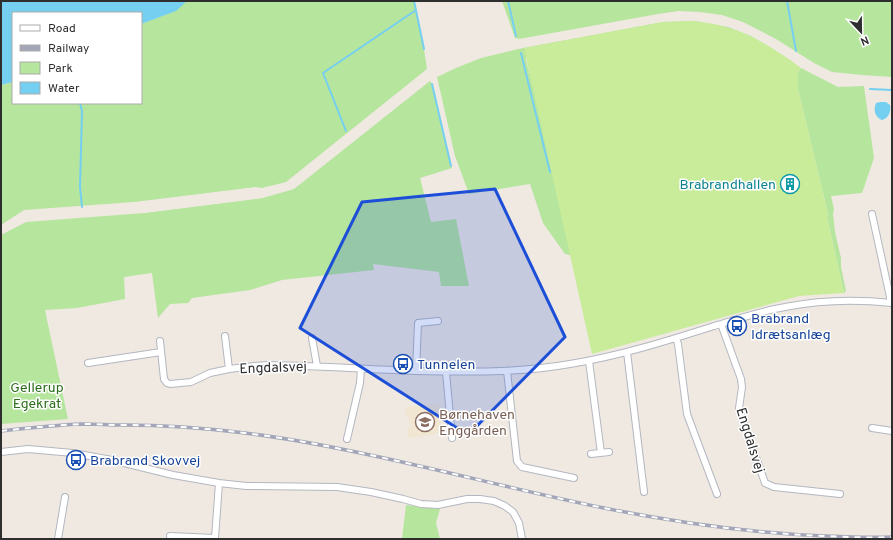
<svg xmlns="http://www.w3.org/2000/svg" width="893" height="540" font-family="Overpass,sans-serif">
	<rect width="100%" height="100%" fill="#efe9e1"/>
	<!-- education -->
	<path fill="#f0e6d1" d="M 439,404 L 442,433 L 409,438 L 407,428 L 410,427 L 408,417 L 408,415 L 406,415 L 405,407 Z"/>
	<!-- green -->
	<path fill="#b6e59e" d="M 187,1 L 414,1 L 424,49 L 427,69 L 286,182 L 262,188 L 256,187 L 134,202 L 24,210 L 1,225 L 1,85 L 13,82 L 13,103 L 141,103 L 141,24 L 175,11 Z
		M 502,1 L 892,1 L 892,77 L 862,75 L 832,72 L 814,63 L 776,39 L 743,22 L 722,15 L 700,12 L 678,11 L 658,14 L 519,39 L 515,38 Z
		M 695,21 L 728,27 L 751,36 L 793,62 L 553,57 L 526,58 L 526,60 L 554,164 L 574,256 L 565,254 L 543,223 L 530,184 L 469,194 L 455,156 L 437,77 L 456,68 L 481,58 L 518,49 L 663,22 Z
		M 801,68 L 838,87 L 864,86 L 874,158 L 862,193 L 831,196 L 834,209 L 833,214 L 835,232 L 841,258 L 841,267 L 846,291 L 844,293 L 827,217 L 828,214 L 798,89 L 798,72 Z
		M 430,81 L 432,84 L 452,168 L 420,178 L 431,222 L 456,219 L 469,286 L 441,286 L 439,272 L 373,264 L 374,270 L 282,280 L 250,290 L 192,298 L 188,303 L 170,304 L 158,318 L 152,273 L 124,277 L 125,299 L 77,308 L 45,310 L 68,419 L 1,424 L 1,235 L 26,222 L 145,213 L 263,198 L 294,189 Z
		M 406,505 L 440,509 L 436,523 L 440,539 L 402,539 Z"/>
	<!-- pitch -->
	<path fill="#c9ec9a" d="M 695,21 C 706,23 718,24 728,28 C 754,35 780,52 801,68 L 798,72 L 798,89 L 828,214 L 827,217 L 844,293 L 799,296 L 592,354 L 524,48 L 663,22 Z"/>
	<!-- water -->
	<path fill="#75cff0" d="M 1,1 L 187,1 L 176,11 L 141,24 L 141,13 L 13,13 L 13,82 L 1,85 Z
		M 880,102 L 886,102 L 890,105 C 891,112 889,118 882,120 C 875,117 873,110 876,103 Z"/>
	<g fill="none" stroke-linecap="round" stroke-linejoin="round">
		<!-- stream -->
		<path stroke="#75cff0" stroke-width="2" d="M 414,1 L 424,49
			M 508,1 L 516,36
			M 787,1 L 796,51
			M 521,53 L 550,172
			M 432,84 L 451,166
			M 870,89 L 892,90
			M 80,103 L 82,111 L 80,187 L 82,207
			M 346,131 L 323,73 L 416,10"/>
		<!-- street casing -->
		<g stroke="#b4b7c1" stroke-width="8">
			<path id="street" d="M 872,214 L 890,297 L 890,303
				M 721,324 L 741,379 L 742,387 L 739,408 L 765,483 L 774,487 L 840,494
				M 225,336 L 229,369
				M 312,338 L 317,366
				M 676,338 L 678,344 L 687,414 L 717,494
				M 160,341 L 164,379 L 167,383 L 170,384 L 191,382 L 210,373 L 229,369 L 254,366 L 269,365 C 318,366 366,369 415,371 C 467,372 519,373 570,364 C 619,356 667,341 714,326 C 738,319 761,311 785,307 C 820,300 856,299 892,303
				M 627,352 L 644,492
				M 589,361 L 601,453
				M 88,363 L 161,352
				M 416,371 L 418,323 L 438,321
				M 507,371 L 517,461 L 522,467 L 574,478
				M 446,372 L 452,438
				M 872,428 L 892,431
				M 347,439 L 360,383 L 361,369
				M 1,452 L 28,449 L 73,453 L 112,460 L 173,475 L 219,483 L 246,486 L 337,487 L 371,492 L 403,499 L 421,504 L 438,505 L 467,499 L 480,499 L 494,501 L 505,506 L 513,512 L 519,523 L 522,539
				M 591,454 L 609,452
				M 170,536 L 215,538 L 219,483
				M 58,539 L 65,497"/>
		</g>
		<!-- street -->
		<use href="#street" stroke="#fff" stroke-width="6"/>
		<!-- rail casing -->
		<g stroke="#a3a6b8" stroke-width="3.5">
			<path id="rail" d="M 1,431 C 28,428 55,425 82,424 C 96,424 109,425 123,425 C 164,425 205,428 245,433 C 287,438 328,446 370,455 C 450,472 529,493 609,509 C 680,523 752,533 824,536 C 847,537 869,538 892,537"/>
		</g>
		<!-- rail -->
		<use href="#rail" stroke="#fff" stroke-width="2" stroke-dasharray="6" stroke-linecap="butt"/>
	</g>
	<!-- marked area -->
	<path fill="#1d4ed8" fill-opacity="0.2" stroke="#1d4ed8" stroke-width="3" stroke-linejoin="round" d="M 495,189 L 565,337 L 468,435 L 300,328 L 362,202 Z"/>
	<!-- icons -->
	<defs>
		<g id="building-ring" transform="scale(1)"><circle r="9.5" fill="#fff" stroke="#0f9aa8" stroke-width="1.5"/><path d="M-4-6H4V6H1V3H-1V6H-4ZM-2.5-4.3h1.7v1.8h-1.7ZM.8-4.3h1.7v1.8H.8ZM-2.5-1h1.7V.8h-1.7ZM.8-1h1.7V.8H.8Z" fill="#0f9aa8"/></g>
		<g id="bus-ring" transform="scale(1)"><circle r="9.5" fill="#fff" stroke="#1a4fb4" stroke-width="1.5"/><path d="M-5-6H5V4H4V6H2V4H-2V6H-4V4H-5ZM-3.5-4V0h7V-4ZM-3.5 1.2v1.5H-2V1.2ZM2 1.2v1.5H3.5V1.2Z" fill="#1a4fb4"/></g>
		<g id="school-ring" transform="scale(1)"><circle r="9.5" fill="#fff" stroke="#8d6e63" stroke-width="1.5"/><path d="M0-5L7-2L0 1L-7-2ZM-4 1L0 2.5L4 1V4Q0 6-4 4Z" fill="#8d6e63"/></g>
	</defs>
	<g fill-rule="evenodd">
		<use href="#building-ring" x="790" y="184"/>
		<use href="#bus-ring" x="737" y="326"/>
		<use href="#bus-ring" x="403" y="364"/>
		<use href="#school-ring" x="425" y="422"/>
		<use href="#bus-ring" x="76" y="460"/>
	</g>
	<g text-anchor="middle" stroke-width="3" stroke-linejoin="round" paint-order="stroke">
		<!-- culture labels -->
		<g font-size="14" fill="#0d838f" stroke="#fff" text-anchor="end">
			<text x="776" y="189">Brabrandhallen</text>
		</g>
		<!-- transit labels -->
		<g font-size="14" fill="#164399" stroke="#fff" text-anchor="start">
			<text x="751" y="323">Brabrand<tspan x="751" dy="16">Idrætsanlæg</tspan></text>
			<text x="417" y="369">Tunnelen</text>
			<text x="90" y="465">Brabrand Skovvej</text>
		</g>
		<!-- street labels -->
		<g font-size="14" fill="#2e2e2e" stroke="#fff">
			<text transform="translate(273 367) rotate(-2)" y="5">Engdalsvej</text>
			<text transform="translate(751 440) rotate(73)" y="5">Engdalsvej</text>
		</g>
		<!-- park labels -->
		<g font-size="14" fill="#2c6e1b" stroke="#fff">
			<text x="37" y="392">Gellerup<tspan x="37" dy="16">Egekrat</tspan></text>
		</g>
		<!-- education labels -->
		<g font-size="14" fill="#785e54" stroke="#fff" text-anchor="start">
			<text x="439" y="419">Børnehaven<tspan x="439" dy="16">Enggården</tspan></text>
		</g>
	</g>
	<!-- border -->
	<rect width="893" height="540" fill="none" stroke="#2e2e2e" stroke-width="4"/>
	<!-- legend -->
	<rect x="12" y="12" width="130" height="92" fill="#ffffff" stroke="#ababab"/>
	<rect x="20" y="25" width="20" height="6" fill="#ffffff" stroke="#ababab"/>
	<text x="48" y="32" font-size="12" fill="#2e2e2e">Road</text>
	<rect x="20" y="45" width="20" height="6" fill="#a3a6b8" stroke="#ababab"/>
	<text x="48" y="52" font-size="12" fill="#2e2e2e">Railway</text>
	<rect x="20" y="62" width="20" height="12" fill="#b6e59e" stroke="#ababab"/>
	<text x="48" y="72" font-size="12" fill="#2e2e2e">Park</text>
	<rect x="20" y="82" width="20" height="12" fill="#75cff0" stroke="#ababab"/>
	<text x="48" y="92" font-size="12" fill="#2e2e2e">Water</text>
	<!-- north arrow -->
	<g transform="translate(861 32) rotate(158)" stroke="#ffffff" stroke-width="3" paint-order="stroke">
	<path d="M0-3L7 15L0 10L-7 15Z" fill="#2e2e2e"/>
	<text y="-6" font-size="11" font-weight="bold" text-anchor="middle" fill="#2e2e2e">N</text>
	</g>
</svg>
